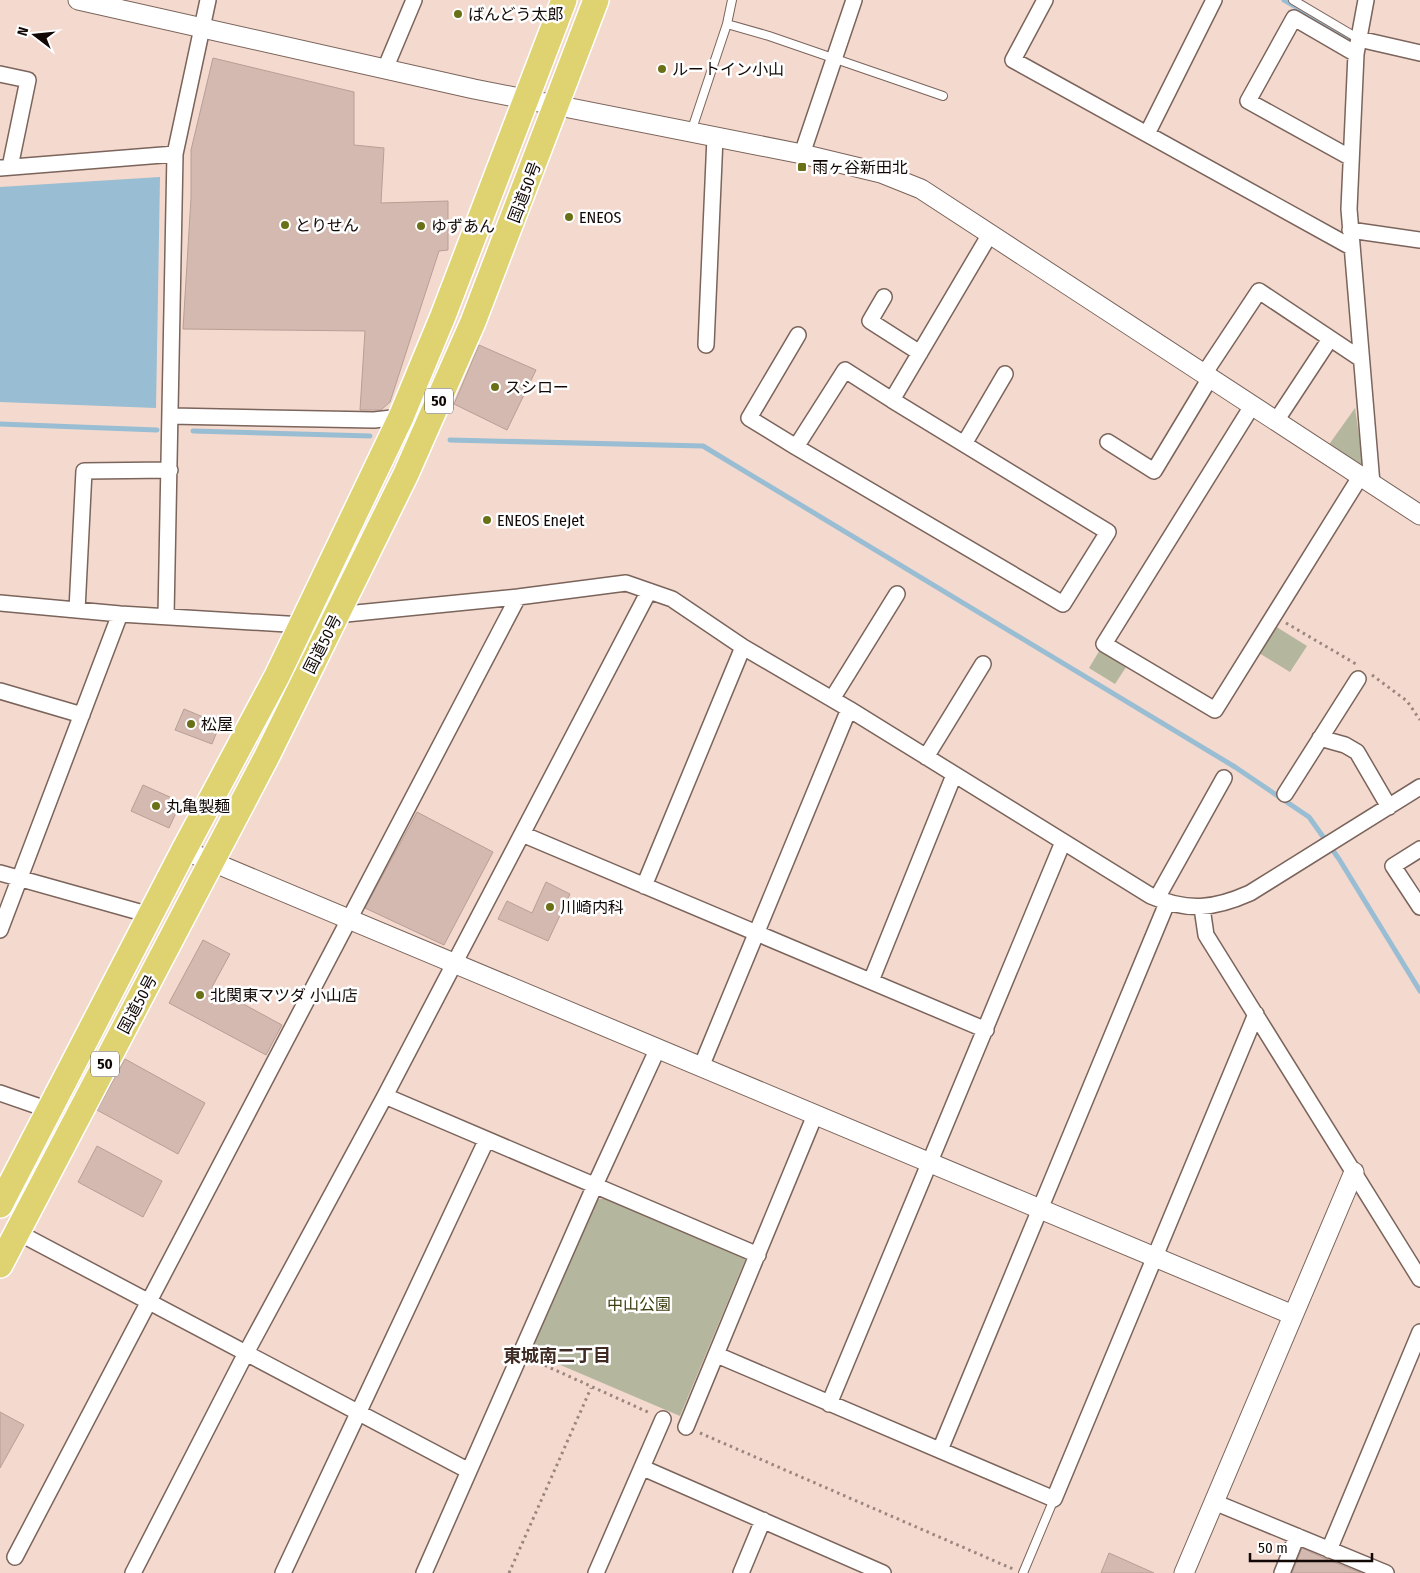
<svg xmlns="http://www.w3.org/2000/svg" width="1420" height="1573" font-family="'Fira Sans Condensed','Noto Sans JP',sans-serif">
	<rect width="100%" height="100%" fill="#f3d9ce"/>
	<!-- green -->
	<path fill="#b4b69d" d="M 1355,408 L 1364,470 L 1328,446 Z
		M 1275,626 L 1307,646 L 1290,672 L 1259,653 Z
		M 1101,648 L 1128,664 L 1115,684 L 1089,668 Z
		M 605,1198 L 746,1258 L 680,1416 L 530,1352 L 595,1200 Z"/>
	<!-- water -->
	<path fill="#99bdd3" d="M 160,177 L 156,408 L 0,402 L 0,187 Z"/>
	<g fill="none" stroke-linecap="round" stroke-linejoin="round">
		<!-- stream -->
		<path stroke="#99bdd3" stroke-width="5" d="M 1284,0 L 1357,42
			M 0,424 L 157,430
			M 193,431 L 370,436
			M 450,440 L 703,446 L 1235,767 L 1309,817 L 1339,859 L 1420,991"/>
	</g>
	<!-- building -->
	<path fill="#d3b9af" stroke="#b89f95" d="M 213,58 L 354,92 L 354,145 L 384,148 L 381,203 L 448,201 L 448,250 L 439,251 L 390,402 L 381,410 L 360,410 L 365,331 L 183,329 L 191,198 L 191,150 Z
		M 479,345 L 536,370 L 507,430 L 454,404 Z
		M 184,709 L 220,724 L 212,744 L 175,730 Z
		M 143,785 L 181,802 L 169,828 L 131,811 Z
		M 417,812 L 493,852 L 444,945 L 365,908 Z
		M 546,882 L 570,894 L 548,941 L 498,919 L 507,901 L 532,913 Z
		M 203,940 L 230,954 L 212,987 L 282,1025 L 266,1055 L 169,1003 Z
		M 125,1059 L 205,1103 L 178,1154 L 97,1110 Z
		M 97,1146 L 162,1181 L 143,1217 L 78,1182 Z
		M 0,1412 L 24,1425 L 0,1468 Z
		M 1302,1548 L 1326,1559 L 1361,1573 L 1292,1573 Z
		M 1109,1553 L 1154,1573 L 1101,1573 Z"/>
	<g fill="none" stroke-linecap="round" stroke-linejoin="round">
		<!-- service casing -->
		<g stroke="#7b645b" stroke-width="10">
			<path id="service" d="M 1293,0 L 1359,39
				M 727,24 L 769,36 L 943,96
				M 691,132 L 727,24 L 732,0
				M 1023,1573 L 1054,1499"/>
		</g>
		<!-- minor casing -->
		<g stroke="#7b645b" stroke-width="18">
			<path id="minor" d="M 1045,0 L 1013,60 L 1351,247
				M 1366,0 L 1356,54 L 1349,209 L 1372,484
				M 1359,39 L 1420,53
				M 385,69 L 414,0
				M 0,74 L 28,80 L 10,167
				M 1147,134 L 1214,0
				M 802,154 L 854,0
				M 1351,158 L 1248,101 L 1294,18 L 1356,54
				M 0,168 L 175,154
				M 1350,230 L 1420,240
				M 884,297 L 870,321 L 920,353
				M 706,345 L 715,137
				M 1204,374 L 1259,291 L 1361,359
				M 892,400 L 1108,532 L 1063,604 L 796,447 L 845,370 L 892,400 L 990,234
				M 1252,406 L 1104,644 L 1215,710 L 1360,477
				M 171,416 L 374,420 L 401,417
				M 1276,421 L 1330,339
				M 1108,442 L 1154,471 L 1210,378
				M 964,444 L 1005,374
				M 796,447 L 749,418 L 798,335
				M 0,603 L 120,614 L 303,625
				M 77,610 L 84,471 L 170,470
				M 336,615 L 518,597 L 626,583 L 672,599 L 743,647 L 849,709 L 1151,896 C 1188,912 1214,909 1250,893 L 1420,787
				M 166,616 L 175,154 L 208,0
				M 0,691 L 82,715
				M 832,699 L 897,594
				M 1320,738 L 1345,745 L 1357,752 L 1389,807
				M 926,757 L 983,664
				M 1285,794 L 1358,679
				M 522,834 L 986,1030
				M 1420,849 L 1393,866 L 1420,907
				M 0,873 L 150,915
				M 644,886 L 743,647
				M 1157,898 L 1224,778
				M 1202,908 L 1206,935 L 1420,1279
				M 0,930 L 120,614
				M 871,981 L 954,775
				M 701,1067 L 849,709
				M 0,1093 L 49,1110
				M 385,1096 L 758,1255
				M 17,1232 L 469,1471
				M 717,1355 L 1054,1499 L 1256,1014
				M 829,1404 L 1063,842
				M 686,1427 L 815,1115
				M 940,1450 L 1167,903
				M 643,1468 L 883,1573
				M 1214,1502 L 1386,1573
				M 1329,1550 L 1420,1332
				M 15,1557 L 518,597
				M 133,1573 L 246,1353 L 385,1096 L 649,591
				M 283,1573 L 486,1141
				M 424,1573 L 595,1185 L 658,1048
				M 596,1573 L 663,1419
				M 741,1573 L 763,1520
				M 1282,1573 L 1297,1536"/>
		</g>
		<!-- tertiary casing -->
		<g stroke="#7b645b" stroke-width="21">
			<path id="tertiary" d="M 78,0 L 474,89 L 802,154 L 881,173 L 921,189 L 1420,515
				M 184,850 L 1293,1315
				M 1184,1573 L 1354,1172"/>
		</g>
		<!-- trunk casing -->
		<g stroke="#fff" stroke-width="28">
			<path id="trunk" d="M 0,1205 L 184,850 L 277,676 L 401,417 L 443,316 L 564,0
				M 0,1265 L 267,756 L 406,474 L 473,322 L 596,0"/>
		</g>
		<!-- path -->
		<path stroke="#9a867f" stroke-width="3" stroke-dasharray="2.5 4" stroke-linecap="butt" d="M 1286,623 L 1356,664
			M 1372,675 L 1407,701 L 1420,720
			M 533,1360 L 650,1413
			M 700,1433 L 1013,1569
			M 509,1573 L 591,1388"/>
		<!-- service -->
		<use href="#service" stroke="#fff" stroke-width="8"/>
		<!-- minor -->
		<use href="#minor" stroke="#fff" stroke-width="15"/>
		<!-- tertiary -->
		<use href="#tertiary" stroke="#fff" stroke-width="19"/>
		<!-- trunk -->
		<use href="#trunk" stroke="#dfd270" stroke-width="25"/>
	</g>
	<!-- markers -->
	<g fill="#697016" stroke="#fff" stroke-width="2">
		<circle cx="458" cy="14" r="5"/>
		<circle cx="662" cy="69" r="5"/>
		<rect x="797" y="162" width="10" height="10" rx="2.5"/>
		<circle cx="569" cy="217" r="5"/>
		<circle cx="285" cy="225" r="5"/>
		<circle cx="421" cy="226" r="5"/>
		<circle cx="495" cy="387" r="5"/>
		<circle cx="487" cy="520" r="5"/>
		<circle cx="191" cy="724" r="5"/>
		<circle cx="156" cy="806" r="5"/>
		<circle cx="550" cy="907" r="5"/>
		<circle cx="200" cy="995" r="5"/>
	</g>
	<g text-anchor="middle" stroke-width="5" stroke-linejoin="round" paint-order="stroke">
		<!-- shield labels -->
		<g fill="#fff" stroke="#595351" stroke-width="1">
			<rect x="425" y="388.5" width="28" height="25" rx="4"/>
			<rect x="91" y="1051.5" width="28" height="25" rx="4"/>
		</g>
		<g font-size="15" font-weight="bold" fill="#120906">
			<text x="439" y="406">50</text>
			<text x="105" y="1069">50</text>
		</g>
		<!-- poi labels -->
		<g font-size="16" fill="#120906" stroke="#fff" text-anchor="start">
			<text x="468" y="20">ばんどう太郎</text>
			<text x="672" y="75">ルートイン小山</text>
			<text x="812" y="173">雨ヶ谷新田北</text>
			<text x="579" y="223">ENEOS</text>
			<text x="295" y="231">とりせん</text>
			<text x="431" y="232">ゆずあん</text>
			<text x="505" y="393">スシロー</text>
			<text x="497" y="526">ENEOS EneJet</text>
			<text x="201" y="730">松屋</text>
			<text x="166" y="812">丸亀製麺</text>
			<text x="560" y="913">川崎内科</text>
			<text x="210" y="1001">北関東マツダ 小山店</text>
		</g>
		<!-- street labels -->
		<g font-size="16" fill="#120906" stroke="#fff">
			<text transform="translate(524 192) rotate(-69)" y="6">国道50号</text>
			<text transform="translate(322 644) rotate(-63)" y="6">国道50号</text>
			<text transform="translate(137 1004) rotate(-62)" y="6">国道50号</text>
		</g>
		<!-- park labels -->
		<g font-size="16" fill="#3b3b0e" stroke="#fff">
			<text x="639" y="1310">中山公園</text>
		</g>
		<!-- neighbourhood labels -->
		<g font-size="18" font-weight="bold" fill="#3f2b23" stroke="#fff">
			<text x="557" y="1362">東城南二丁目</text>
		</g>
	</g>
	<!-- north arrow -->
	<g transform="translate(35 35) rotate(286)" stroke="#ffffff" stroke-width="4" paint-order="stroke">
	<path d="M0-4L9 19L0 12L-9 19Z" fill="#120906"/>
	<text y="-8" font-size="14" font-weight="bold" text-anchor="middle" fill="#120906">N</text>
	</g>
	<!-- scale -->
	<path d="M1250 1553v8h122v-8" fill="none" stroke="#120906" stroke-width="2.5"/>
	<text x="1258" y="1553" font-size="15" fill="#120906" stroke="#ffffff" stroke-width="4" paint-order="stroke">50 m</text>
</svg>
